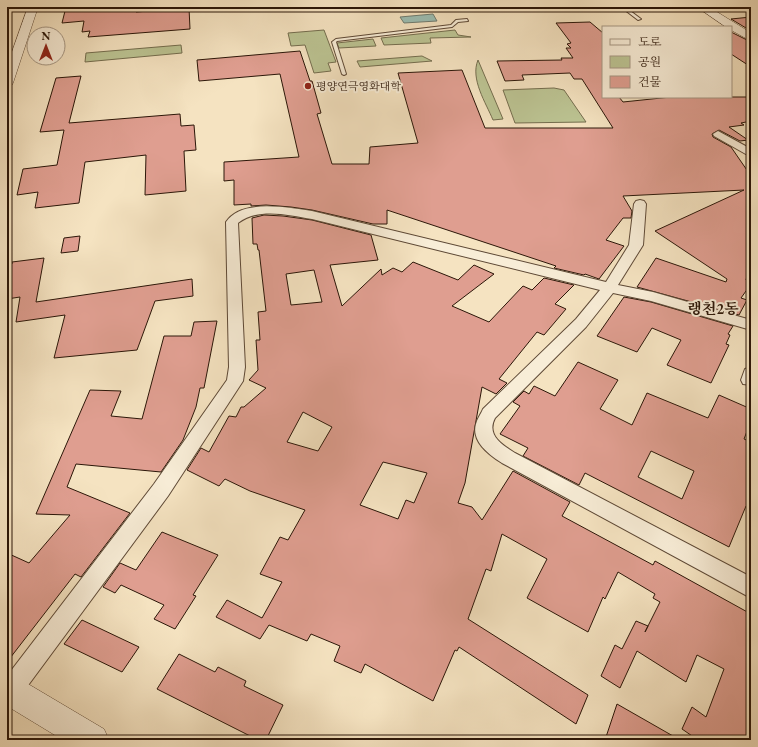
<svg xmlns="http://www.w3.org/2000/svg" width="758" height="747" font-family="'EB Garamond','Noto Serif KR',serif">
	<rect width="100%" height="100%" fill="#f5e3c1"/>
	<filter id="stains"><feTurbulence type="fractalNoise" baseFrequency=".005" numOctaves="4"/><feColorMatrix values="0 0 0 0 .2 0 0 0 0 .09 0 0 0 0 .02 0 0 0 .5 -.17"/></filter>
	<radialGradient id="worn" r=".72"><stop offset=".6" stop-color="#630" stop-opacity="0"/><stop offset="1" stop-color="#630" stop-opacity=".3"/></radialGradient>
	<!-- green -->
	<path fill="#bcc493" stroke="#746d4e" d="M 324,30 L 336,62 L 328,63 L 331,71 L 314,73 L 305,45 L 291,46 L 288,33 Z
		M 455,30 L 458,35 L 471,37 L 430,38 L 431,43 L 384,45 L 381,38 Z
		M 373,39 L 376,46 L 339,48 L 337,43 Z
		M 181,45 L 182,53 L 85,62 L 86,53 Z
		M 422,56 L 432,61 L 360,67 L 357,61 Z
		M 478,60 L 503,119 L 493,120 C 486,103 470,79 478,60 Z
		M 554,88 L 564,90 L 586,122 L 515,123 L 503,90 Z"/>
	<!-- water -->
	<path fill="#9cbeb3" stroke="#6f7b6f" d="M 433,14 L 437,21 L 404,23 L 400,17 Z"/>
	<!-- building -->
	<path fill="#df9e90" stroke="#2b1608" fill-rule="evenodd" d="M 66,7 L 136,7 L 136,12 L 189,8 L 190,29 L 88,37 L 90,31 L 82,32 L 84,21 L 62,23 Z
		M 751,17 L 751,31 L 731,19 Z
		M 590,22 L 603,33 L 603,97 L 619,97 L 623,102 L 671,97 L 751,97 L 751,121 L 741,123 L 744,125 L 729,127 L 748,140 L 740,141 L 719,130 L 712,134 L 713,137 L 731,147 L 751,176 L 751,260 L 746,280 L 751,282 L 751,284 L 741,298 L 747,300 L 739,315 L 637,287 L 656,258 L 726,282 L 727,279 L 655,231 L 744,190 L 623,196 L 632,211 L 631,218 L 623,218 L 606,240 L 624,246 L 599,279 L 585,274 L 584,275 L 554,268 L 556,266 L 387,210 L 387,224 L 373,224 L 312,210 L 291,207 L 266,205 L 251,206 L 251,204 L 234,205 L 234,180 L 224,181 L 224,162 L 299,157 L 280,74 L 199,81 L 197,60 L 300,51 L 310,81 L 312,81 L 321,113 L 317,114 L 332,164 L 369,164 L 370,147 L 418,143 L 398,73 L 462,70 L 485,128 L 613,128 L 582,79 L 574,79 L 570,73 L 522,75 L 524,80 L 505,81 L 497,61 L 562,60 L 561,58 L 573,58 L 566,48 L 571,48 L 567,44 L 571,43 L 556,23 Z
		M 731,32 L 751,42 L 751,67 L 731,54 Z
		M 81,76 L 69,123 L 180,114 L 181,126 L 194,125 L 196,150 L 184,151 L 186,191 L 145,195 L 146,155 L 85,162 L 79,203 L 35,208 L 38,192 L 17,195 L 23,169 L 57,165 L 64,130 L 40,132 L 56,78 Z
		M 264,215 L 283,216 L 312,220 L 371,235 L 378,260 L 330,265 L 342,306 L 381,269 L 382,275 L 393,268 L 402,272 L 413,262 L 458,280 L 474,265 L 494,274 L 452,306 L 489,322 L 523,286 L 532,290 L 544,278 L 574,285 L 555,304 L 566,309 L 544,335 L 537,332 L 499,379 L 507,383 L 496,394 L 482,387 L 465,483 L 458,503 L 472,507 L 482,520 L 513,471 L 570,502 L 562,516 L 653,565 L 655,561 L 751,614 L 751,731 L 748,740 L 698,740 L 682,729 L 692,707 L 706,717 L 724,669 L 697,655 L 686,682 L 637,651 L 620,688 L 601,676 L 615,645 L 622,649 L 636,621 L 648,626 L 645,632 L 660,602 L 653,598 L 655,594 L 618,572 L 605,599 L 603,597 L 588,632 L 527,598 L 547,559 L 502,534 L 491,571 L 486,569 L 468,619 L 588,695 L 576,724 L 459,647 L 457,651 L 455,650 L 433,701 L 365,664 L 361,673 L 334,661 L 340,646 L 311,634 L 307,641 L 269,625 L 260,639 L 216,617 L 227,600 L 262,618 L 282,582 L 260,574 L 280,537 L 288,540 L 305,510 L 250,491 L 225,479 L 219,486 L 187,470 L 201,448 L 209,452 L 229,416 L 236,417 L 241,407 L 244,407 L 266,388 L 249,380 L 258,370 L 256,340 L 260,340 L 258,312 L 266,311 L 259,250 L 258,250 L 257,244 L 253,244 L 252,218 ZM 314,270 L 322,302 L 291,305 L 286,274 ZM 303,412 L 332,427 L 318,451 L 287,442 ZM 383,462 L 427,473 L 414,503 L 406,500 L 398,519 L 360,505 Z
		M 80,236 L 78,251 L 61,253 L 64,238 Z
		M 44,258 L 36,302 L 192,279 L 193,296 L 155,301 L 137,350 L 54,358 L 65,315 L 16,322 L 20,297 L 7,299 L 7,265 L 12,264 L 12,262 Z
		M 624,297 L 651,302 L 733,326 L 728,334 L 730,335 L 726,344 L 729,345 L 711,383 L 667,365 L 681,340 L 652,328 L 637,352 L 597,336 Z
		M 217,321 L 204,388 L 200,388 L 196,407 L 183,440 L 161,472 L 76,464 L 67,487 L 130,513 L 81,577 L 75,574 L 7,662 L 7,553 L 29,563 L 70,515 L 36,514 L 90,390 L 121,391 L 111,416 L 142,419 L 164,336 L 191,336 L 194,322 Z
		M 578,362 L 618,380 L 600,409 L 632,425 L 647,393 L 708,418 L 719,395 L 751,409 L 751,421 L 744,439 L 751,442 L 751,508 L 746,506 L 729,547 L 585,473 L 579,485 L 523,456 L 528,448 L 500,434 L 520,406 L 513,402 L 524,391 L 529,394 L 534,386 L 555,396 ZM 651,451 L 694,471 L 682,499 L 638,477 Z
		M 162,532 L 218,555 L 193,595 L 196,596 L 175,629 L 154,619 L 164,605 L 121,585 L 115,593 L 103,587 L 120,563 L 136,570 Z
		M 82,620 L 139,647 L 122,672 L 64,644 Z
		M 179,654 L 215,672 L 218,667 L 246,681 L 244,686 L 283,705 L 266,740 L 258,740 L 157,689 Z
		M 617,704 L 680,740 L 605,740 Z"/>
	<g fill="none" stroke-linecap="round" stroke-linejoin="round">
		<!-- service casing -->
		<g stroke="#5e4936" stroke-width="2">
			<path id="service" d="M 621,7 L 625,7 L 641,19 L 638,20 Z
				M 467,19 L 468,21 L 458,22 L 452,27 L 337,41 L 336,42 L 346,74 L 344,75 L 342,74 L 332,42 L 336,39 L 451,25 L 456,20 Z"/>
		</g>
		<!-- minor casing -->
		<g stroke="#5e4936" stroke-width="2">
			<path id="minor" d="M 718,131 L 751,149 L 751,157 L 714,136 L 713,134 Z
				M 640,200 L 644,201 L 646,204 L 643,245 L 618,285 L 653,292 L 751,320 L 751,330 L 651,301 L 613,293 L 586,327 L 495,418 C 486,435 502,445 515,453 L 751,577 L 751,598 L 502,463 C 489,455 471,441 476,424 C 477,419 481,414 483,409 L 576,319 L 600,290 L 312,219 C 288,215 259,207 238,223 L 245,367 L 243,381 L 168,496 L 18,699 L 10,703 L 7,701 L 7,676 L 154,484 L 227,380 L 229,367 L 226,222 C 242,198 288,208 312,211 L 606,282 L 629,245 L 634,204 L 636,201 Z
				M 751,367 L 751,385 L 743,384 L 741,380 L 745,369 Z"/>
		</g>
		<!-- tertiary casing -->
		<g stroke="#5e4936" stroke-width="1">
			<path id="tertiary" d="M 28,7 L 38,7 L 13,83 L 11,86 L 7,87 L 7,66 Z
				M 697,7 L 709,7 L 751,33 L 751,41 L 731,30 L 731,27 L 726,27 Z
				M 7,674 L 18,678 L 104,729 L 109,740 L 63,740 L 7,706 Z"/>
		</g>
		<!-- service -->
		<use href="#service" fill="#f8edd7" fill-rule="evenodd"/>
		<!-- minor -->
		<use href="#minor" fill="#f8edd7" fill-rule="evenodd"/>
		<!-- tertiary -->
		<use href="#tertiary" fill="#f8edd7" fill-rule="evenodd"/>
	</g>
	<!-- markers -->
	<circle fill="#8f2418" stroke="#f8edd7" stroke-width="1.5" cx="308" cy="86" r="4"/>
	<g text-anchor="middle" stroke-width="4" stroke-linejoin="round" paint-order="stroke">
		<!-- far-poi labels -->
		<g font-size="11" fill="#2b1608" stroke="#f8edd7" text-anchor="start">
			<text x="316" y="90">평양연극영화대학</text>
		</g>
		<!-- quarter labels -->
		<g font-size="15" font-weight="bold" fill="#2b1608" stroke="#f8edd7">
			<text x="713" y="314">랭천2동</text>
		</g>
	</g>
	<!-- margin -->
	<rect width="758" height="747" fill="none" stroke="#f5e3c1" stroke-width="24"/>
	<rect x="8" y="8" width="742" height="731" fill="none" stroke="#2b1608" stroke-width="2"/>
	<rect x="12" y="12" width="734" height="723" fill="none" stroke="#2b1608"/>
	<!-- legend -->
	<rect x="602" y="26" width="130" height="72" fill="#f8edd7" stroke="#a69784"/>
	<rect x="610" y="39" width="20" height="6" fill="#f8edd7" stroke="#a69784"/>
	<text x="638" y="46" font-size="12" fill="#2b1608">도로</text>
	<rect x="610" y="56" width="20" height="12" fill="#bcc493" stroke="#a69784"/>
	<text x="638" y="66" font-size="12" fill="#2b1608">공원</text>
	<rect x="610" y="76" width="20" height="12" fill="#df9e90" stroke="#a69784"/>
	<text x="638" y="86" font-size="12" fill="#2b1608">건물</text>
	<!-- north arrow -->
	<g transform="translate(46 46)"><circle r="19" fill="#f8edd7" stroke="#a69784"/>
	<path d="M0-3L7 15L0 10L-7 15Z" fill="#8f2418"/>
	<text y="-6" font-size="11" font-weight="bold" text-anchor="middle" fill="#2b1608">N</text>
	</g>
	<rect width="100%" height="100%" filter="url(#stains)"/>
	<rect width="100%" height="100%" fill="url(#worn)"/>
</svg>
